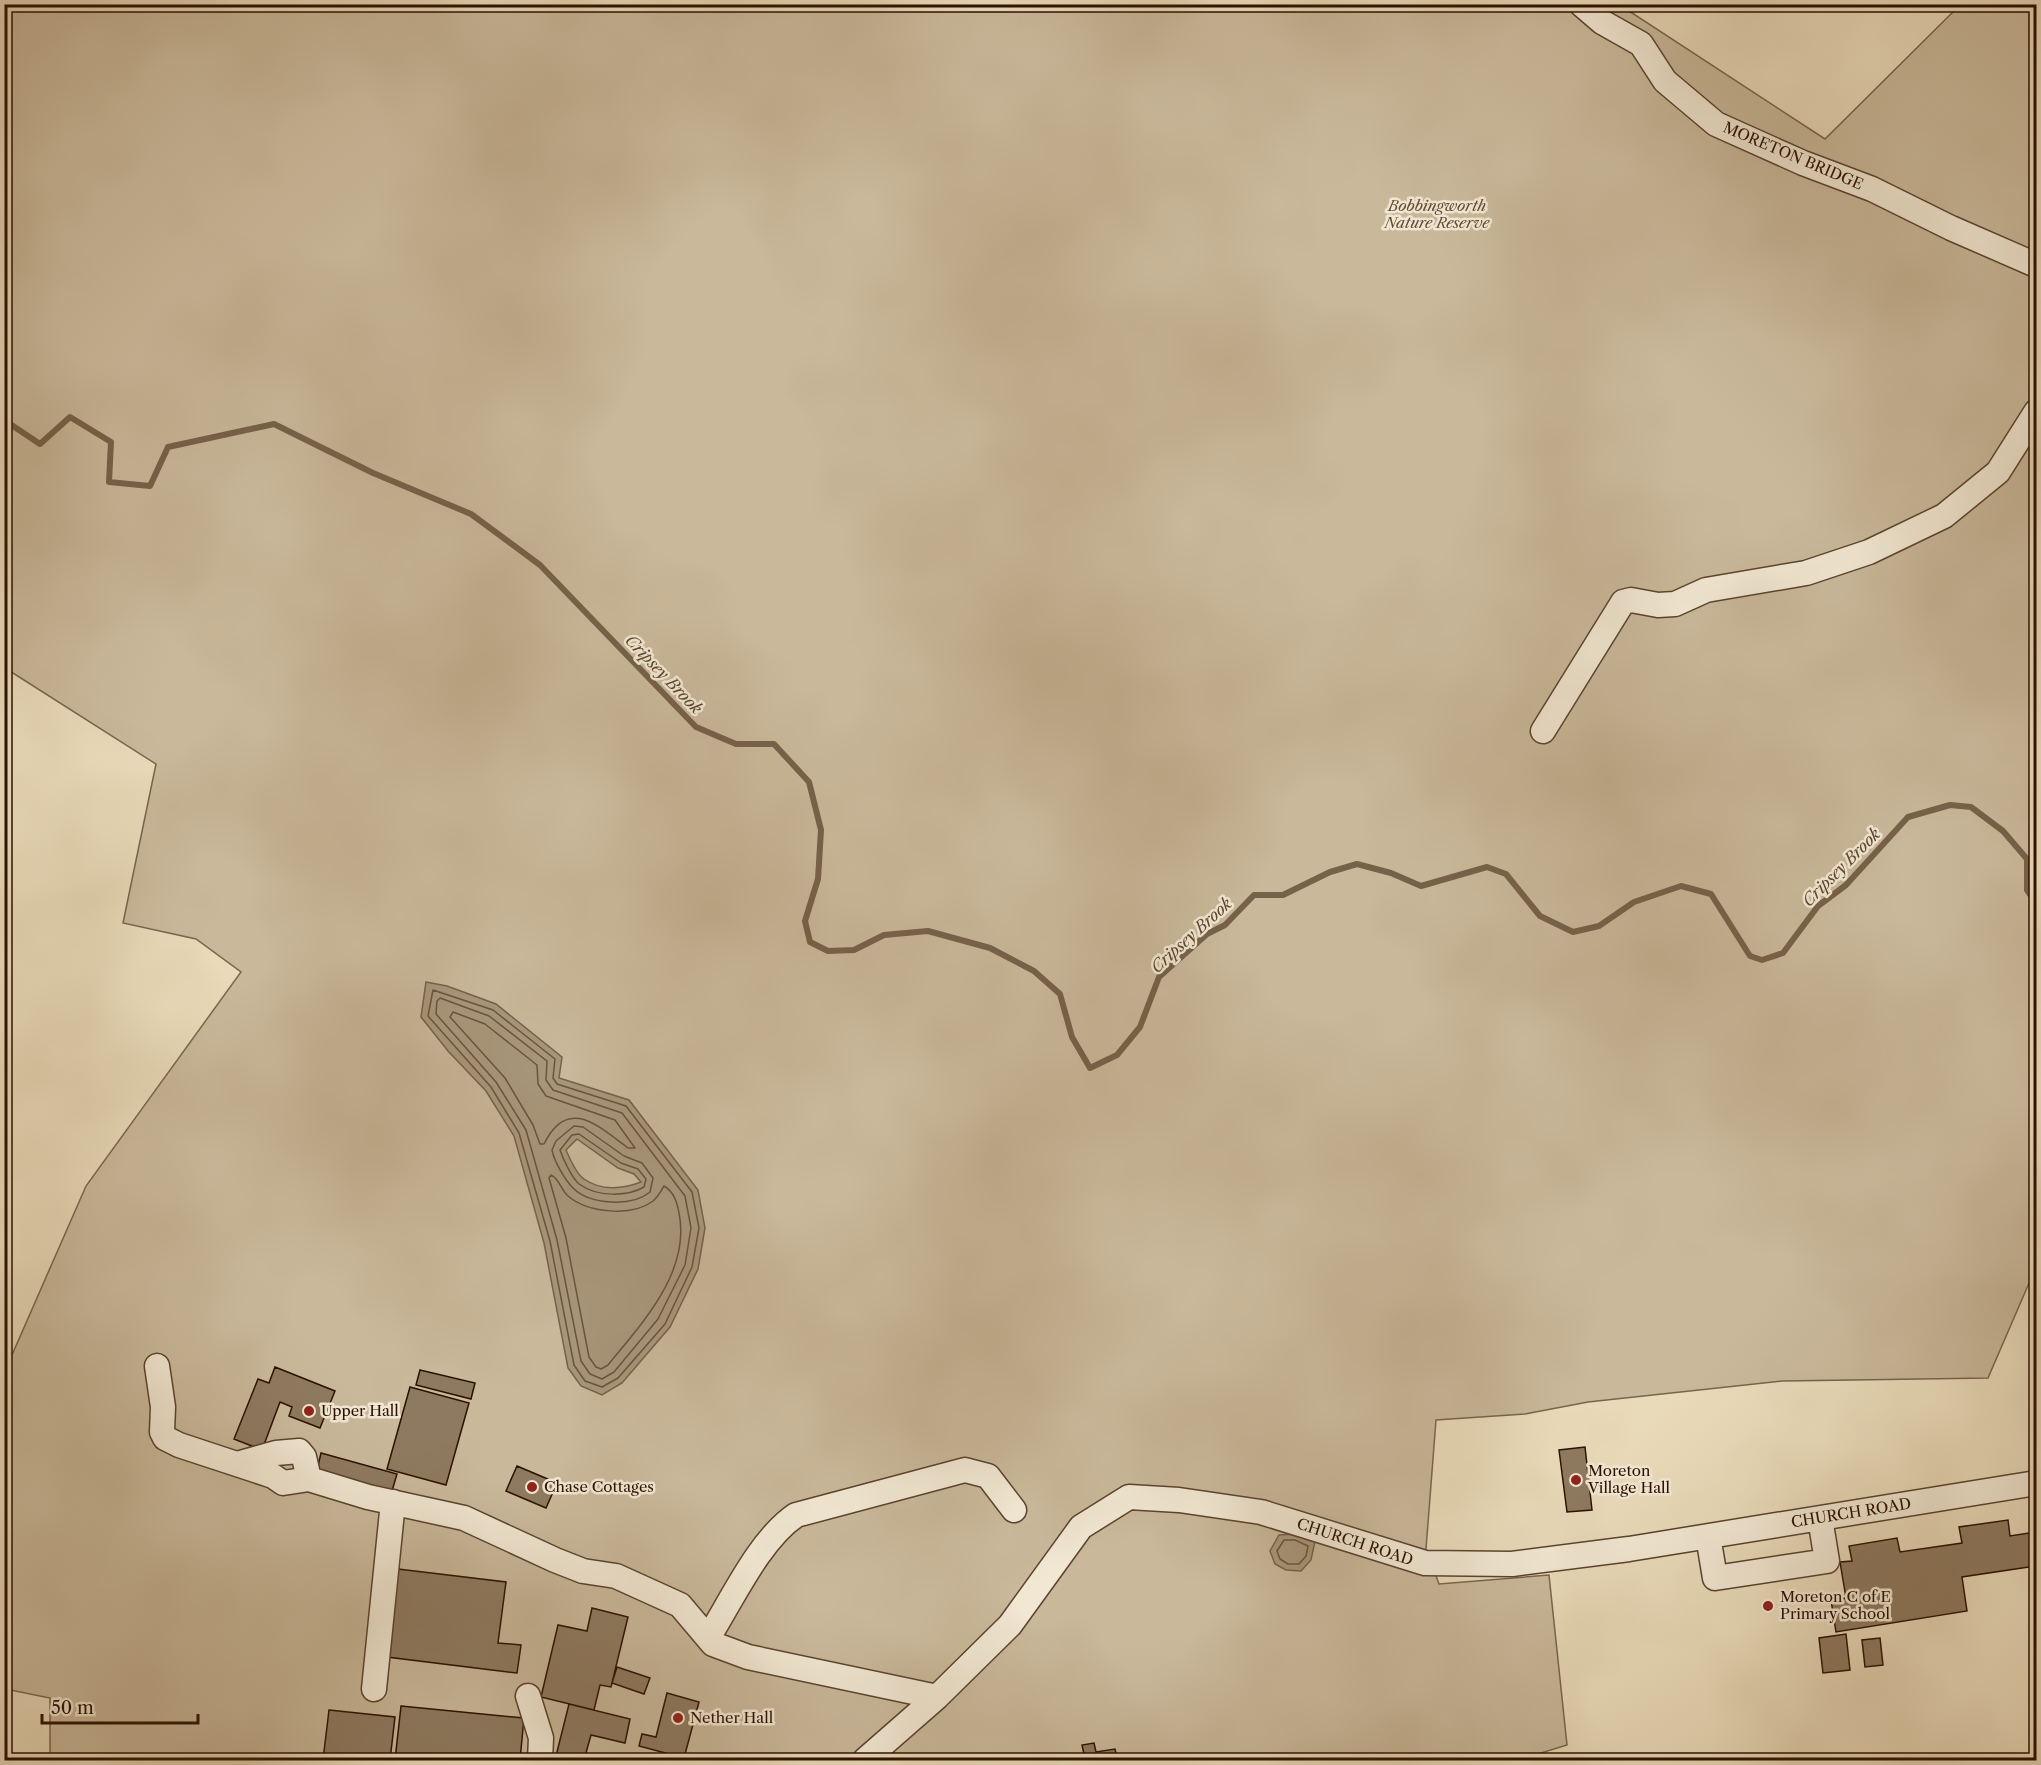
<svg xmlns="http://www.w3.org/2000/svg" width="2041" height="1765" font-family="'Libre Caslon Text',serif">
	<rect width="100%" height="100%" fill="#e9dab9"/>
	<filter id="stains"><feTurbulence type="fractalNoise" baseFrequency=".00333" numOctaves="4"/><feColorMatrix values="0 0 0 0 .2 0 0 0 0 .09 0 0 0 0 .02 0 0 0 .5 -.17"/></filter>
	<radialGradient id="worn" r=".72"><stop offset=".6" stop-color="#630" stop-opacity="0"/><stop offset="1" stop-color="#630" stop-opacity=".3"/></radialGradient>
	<!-- green -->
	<path fill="#c9b89a" stroke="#7a644d" stroke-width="1.5" d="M 5,5 L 1620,5 L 1825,139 L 1960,5 L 2036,5 L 2036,1267 L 1988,1378 L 1783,1381 L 1588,1402 L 1525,1414 L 1436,1420 L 1426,1549 L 1439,1584 L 1549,1575 L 1567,1745 L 1518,1760 L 50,1760 L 50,1698 L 5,1689 L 5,1371 L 86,1186 L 241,972 L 196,939 L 123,923 L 156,764 L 5,668 Z"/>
	<!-- water -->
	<path fill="#a8967a" stroke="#766149" stroke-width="1.5" fill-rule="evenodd" d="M 426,982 L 447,986 L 496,1004 L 562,1057 L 559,1078 L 629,1100 L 698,1190 L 705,1228 L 698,1269 L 670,1327 L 622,1383 L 602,1395 L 581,1386 L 568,1368 L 544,1243 L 514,1136 L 486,1091 L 448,1051 L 421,1017 ZM 577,1139 L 618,1168 L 634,1174 L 641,1182 C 623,1189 601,1191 584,1179 C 576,1174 570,1159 566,1150 Z
		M 1296,1534 L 1315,1541 L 1311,1560 L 1301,1571 L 1286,1570 L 1275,1564 L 1270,1551 L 1279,1535 Z"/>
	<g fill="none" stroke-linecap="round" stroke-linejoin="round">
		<!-- shore -->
		<path stroke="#6a543d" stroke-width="1.5" d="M 433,990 L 493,1010 L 555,1059 L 553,1078 L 557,1084 L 626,1106 L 692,1192 L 699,1228 L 692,1267 L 665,1324 L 618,1378 L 602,1387 L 585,1381 L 574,1365 L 550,1241 L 519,1133 L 491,1087 L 428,1016 Z
			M 440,998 L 489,1016 L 547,1061 L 546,1080 L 553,1090 L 622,1113 L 685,1196 L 691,1228 L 685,1265 L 658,1319 L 614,1372 L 602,1379 L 590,1374 L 581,1361 L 557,1240 L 526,1130 L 496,1082 L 436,1014 L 437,1001 Z
			M 453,1012 L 485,1024 L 537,1065 L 538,1084 L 546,1096 L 615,1120 L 635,1148 L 628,1148 C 599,1127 568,1095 544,1144 L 540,1144 L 533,1125 L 505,1078 L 450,1017 Z
			M 574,1126 L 583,1127 L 624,1156 L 642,1163 L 653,1178 L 650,1192 C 632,1207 590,1205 573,1188 C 565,1180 554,1161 552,1150 L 556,1141 Z
			M 579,1134 L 621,1163 L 638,1169 L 646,1179 L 644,1187 C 627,1197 597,1197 579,1184 C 572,1178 563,1159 560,1150 L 572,1135 Z
			M 551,1175 C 559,1178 561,1190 568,1196 C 588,1213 632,1217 653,1201 C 658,1197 661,1191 664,1186 C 674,1192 677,1202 679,1213 C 691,1272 642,1323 608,1365 L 601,1369 L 596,1367 L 589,1357 L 566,1238 L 549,1178 Z
			M 1284,1540 L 1295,1540 L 1308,1546 L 1306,1556 L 1299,1564 L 1288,1564 L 1280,1559 L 1277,1551 Z"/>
		<!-- stream -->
		<path stroke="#766149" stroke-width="6" d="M 4,420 L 40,444 L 70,417 L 111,442 L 109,482 L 150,486 L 168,447 L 274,424 L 373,473 L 471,514 L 540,565 L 696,727 L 736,744 L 774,744 L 809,782 L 821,830 L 818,879 L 805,921 L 810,942 L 828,951 L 854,950 L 884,935 L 928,931 L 990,948 L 1034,971 L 1060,994 L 1072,1037 L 1090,1068 L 1117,1055 L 1140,1027 L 1159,977 L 1207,934 L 1225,925 L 1254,895 L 1283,895 L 1330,872 L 1357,864 L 1391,873 L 1421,886 L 1487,867 L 1506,874 L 1540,916 L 1573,932 L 1599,926 L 1634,902 L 1681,886 L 1711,894 L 1750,956 L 1762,960 L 1783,953 L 1818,906 L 1846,885 L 1908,817 L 1950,805 L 1971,807 L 2003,831 L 2027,859 L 2027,890 L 2036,903"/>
	</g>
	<!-- building -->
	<path fill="#8e7a60" stroke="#2b1100" stroke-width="1.5" d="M 275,1367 L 335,1391 L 320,1428 L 289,1416 L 292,1407 L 280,1402 L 262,1450 L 234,1439 L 258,1379 L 269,1383 Z
		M 420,1370 L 475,1383 L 471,1399 L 416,1385 Z
		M 410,1387 L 469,1403 L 446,1485 L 387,1469 Z
		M 1585,1447 L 1592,1510 L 1567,1512 L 1559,1450 Z
		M 321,1453 L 397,1474 L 392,1491 L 317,1470 Z
		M 517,1466 L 557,1483 L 546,1508 L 506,1491 Z
		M 2008,1520 L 2010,1536 L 2035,1532 L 2036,1566 L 1962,1577 L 1967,1611 L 1836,1632 L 1831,1600 L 1846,1598 L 1840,1562 L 1852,1561 L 1849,1546 L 1897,1538 L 1900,1552 L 1962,1543 L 1959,1527 Z
		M 398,1569 L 506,1582 L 498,1643 L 521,1645 L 517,1673 L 387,1657 Z
		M 592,1608 L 628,1617 L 611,1687 L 600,1685 L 594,1710 L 541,1697 L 558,1625 L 587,1631 Z
		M 1846,1634 L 1850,1670 L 1823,1673 L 1819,1638 Z
		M 1880,1638 L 1883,1665 L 1865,1667 L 1862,1640 Z
		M 617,1667 L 650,1678 L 644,1694 L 612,1683 Z
		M 667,1693 L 699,1702 L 684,1758 L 639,1746 L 642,1734 L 656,1737 Z
		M 569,1704 L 630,1719 L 625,1743 L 591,1735 L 584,1760 L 555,1760 Z
		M 401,1706 L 524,1718 L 520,1760 L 395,1760 Z
		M 329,1710 L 395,1717 L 390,1760 L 323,1760 Z
		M 1094,1743 L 1096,1752 L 1115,1749 L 1117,1758 L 1134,1754 L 1135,1760 L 1047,1760 L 1084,1754 L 1082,1745 Z"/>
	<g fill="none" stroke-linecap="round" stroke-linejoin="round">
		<!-- minor casing -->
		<g stroke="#5a432e" stroke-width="27">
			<path id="minor" d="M 1581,4 L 1602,22 L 1641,44 L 1665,81 L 1716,124 L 1803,163 L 1872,189 L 1951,228 L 2036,265
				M 1543,731 L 1623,602 L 1631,600 L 1658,605 L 1675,604 L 1706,590 L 1806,573 L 1869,552 L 1944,516 L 1998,472 L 2036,412
				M 157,1366 L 163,1407 L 162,1432 L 165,1438 L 179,1445 L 273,1476 L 283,1483 L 309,1479 L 368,1497 L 464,1518 L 555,1560 L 583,1571 L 616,1576 L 680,1605 L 713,1644 L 748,1657 L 937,1697
				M 237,1464 L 276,1453 L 299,1451 L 304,1457 L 309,1479
				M 1708,1536 L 1715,1578 L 1827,1561 L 1820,1518
				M 708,1638 C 732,1600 759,1540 796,1515 L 965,1470 L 988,1476 L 1014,1510
				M 374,1689 L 393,1502
				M 528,1696 L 541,1738 L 540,1760
				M 865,1760 L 937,1697 L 1010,1625 L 1081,1527 L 1129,1497 L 1179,1500 L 1261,1512 L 1425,1563 L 1512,1564 L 1629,1549 L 2036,1483"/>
		</g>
		<!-- minor -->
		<use href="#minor" stroke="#f1e7d2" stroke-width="24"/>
	</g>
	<!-- markers -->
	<g fill="#8f2418" stroke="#f1e7d2" stroke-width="2">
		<circle cx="309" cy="1411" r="6"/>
		<circle cx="1576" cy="1480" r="6"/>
		<circle cx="532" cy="1487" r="6"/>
		<circle cx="1768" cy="1606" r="6"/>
		<circle cx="678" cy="1718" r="6"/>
	</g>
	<g text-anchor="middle" stroke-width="5" stroke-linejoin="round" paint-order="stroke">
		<!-- street labels -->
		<g font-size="15" fill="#2b1100" stroke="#f1e7d2">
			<text transform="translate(1793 156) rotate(23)" y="5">MORETON BRIDGE</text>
			<text transform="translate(1851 1513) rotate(-9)" y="5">CHURCH ROAD</text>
			<text transform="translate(1355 1542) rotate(18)" y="5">CHURCH ROAD</text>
		</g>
		<!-- park labels -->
		<g font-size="15" font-style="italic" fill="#624b36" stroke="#f1e7d2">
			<text x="1437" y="211">Bobbingworth<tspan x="1437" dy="17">Nature Reserve</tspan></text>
		</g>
		<!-- poi labels -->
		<g font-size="15" fill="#2b1100" stroke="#f1e7d2" text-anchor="start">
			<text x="321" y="1416">Upper Hall</text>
			<text x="1588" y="1476">Moreton<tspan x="1588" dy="17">Village Hall</tspan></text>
			<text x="544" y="1492">Chase Cottages</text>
			<text x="1780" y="1602">Moreton C of E<tspan x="1780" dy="17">Primary School</tspan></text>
			<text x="690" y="1723">Nether Hall</text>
		</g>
		<!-- water labels -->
		<g font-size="16" font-style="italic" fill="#5d4631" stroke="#f1e7d2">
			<text transform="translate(664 674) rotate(46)" y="6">Cripsey Brook</text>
			<text transform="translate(1841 867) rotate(-45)" y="6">Cripsey Brook</text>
			<text transform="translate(1191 935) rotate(-42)" y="6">Cripsey Brook</text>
		</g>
	</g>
	<!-- margin -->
	<rect width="2041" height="1765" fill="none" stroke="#e9dab9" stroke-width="24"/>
	<rect x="6" y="6" width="2029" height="1753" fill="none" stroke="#2b1100" stroke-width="3"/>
	<rect x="12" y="12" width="2017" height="1741" fill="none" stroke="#2b1100" stroke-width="1.5"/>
	<!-- scale -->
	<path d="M42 1714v9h156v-9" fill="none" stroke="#2b1100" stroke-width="3"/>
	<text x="51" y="1714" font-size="18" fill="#2b1100" stroke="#f1e7d2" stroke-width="4.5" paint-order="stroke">50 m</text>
	<rect width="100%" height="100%" filter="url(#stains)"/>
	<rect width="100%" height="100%" fill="url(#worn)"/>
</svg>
